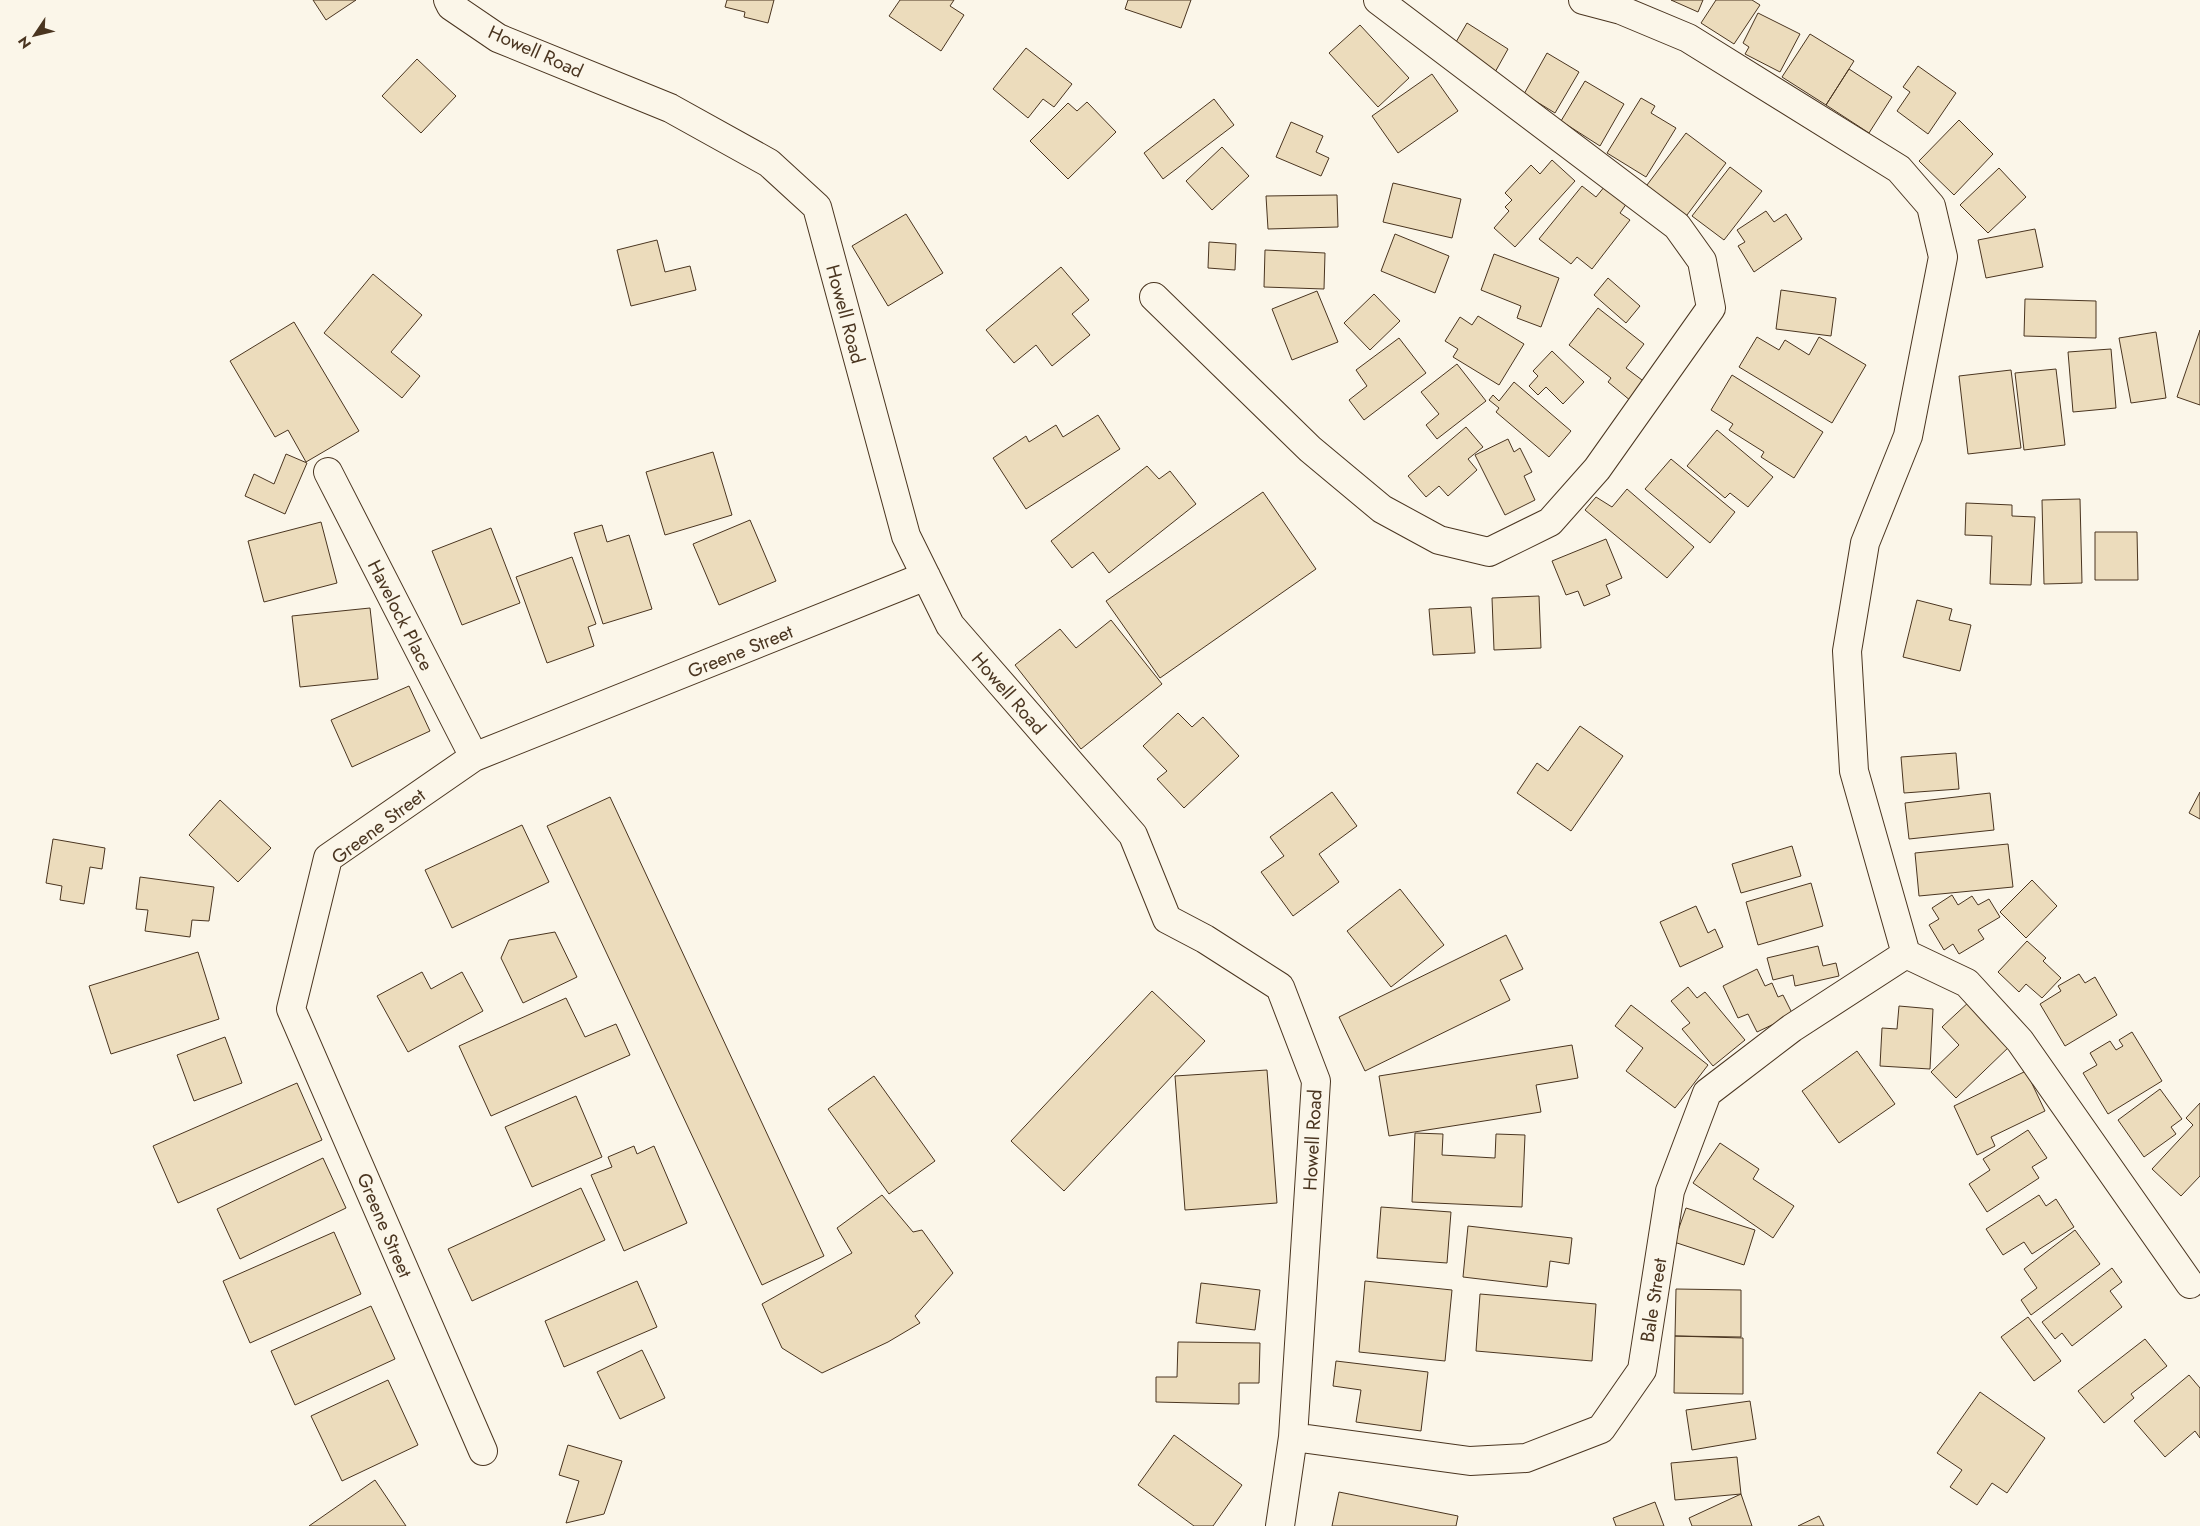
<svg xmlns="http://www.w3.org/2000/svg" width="2200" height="1526" font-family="Jost,sans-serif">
	<rect width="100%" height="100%" fill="#fbf6e9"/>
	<!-- building -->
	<path fill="#ecdcbc" stroke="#4a3520" d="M 313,0 L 356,0 L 326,20 Z
		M 727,0 L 774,0 L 768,23 L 744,17 L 745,12 L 725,7 Z
		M 900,0 L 954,0 L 950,6 L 964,15 L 941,51 L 889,16 Z
		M 1128,0 L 1191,0 L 1181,28 L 1125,9 Z
		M 1671,0 L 1703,0 L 1698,12 Z
		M 1716,0 L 1752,0 L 1760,5 L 1734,44 L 1701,23 Z
		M 1758,13 L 1800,34 L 1780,72 L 1745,54 L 1749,47 L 1743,43 Z
		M 1467,23 L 1508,49 L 1494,74 L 1452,49 Z
		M 1360,25 L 1409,78 L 1378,107 L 1329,53 Z
		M 1810,34 L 1854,61 L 1826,105 L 1782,77 Z
		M 1026,48 L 1072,84 L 1054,107 L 1043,99 L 1028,118 L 993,89 Z
		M 1547,53 L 1579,72 L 1555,113 L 1524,94 Z
		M 417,59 L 456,96 L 421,133 L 382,96 Z
		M 1918,66 L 1956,93 L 1928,134 L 1897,111 L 1910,92 L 1903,87 Z
		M 1849,69 L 1892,97 L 1869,133 L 1826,105 Z
		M 1432,74 L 1458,111 L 1398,153 L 1372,116 Z
		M 1585,81 L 1624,104 L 1600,146 L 1561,121 Z
		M 1641,98 L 1655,106 L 1651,113 L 1676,128 L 1646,177 L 1607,153 Z
		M 1214,99 L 1234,125 L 1163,179 L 1144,153 Z
		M 1087,102 L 1116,132 L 1068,179 L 1030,141 L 1068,103 L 1077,111 Z
		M 1959,120 L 1993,154 L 1954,195 L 1919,161 Z
		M 1291,122 L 1323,136 L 1316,152 L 1329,158 L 1321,176 L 1276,157 Z
		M 1686,133 L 1726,163 L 1684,219 L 1644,189 Z
		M 1222,147 L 1249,176 L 1212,210 L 1186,181 Z
		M 1552,160 L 1575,181 L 1515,247 L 1494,228 L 1509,211 L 1505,207 L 1512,200 L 1505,193 L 1531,165 L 1540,174 Z
		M 1730,167 L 1762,191 L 1724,240 L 1692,216 Z
		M 1999,168 L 2026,197 L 1988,233 L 1960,205 Z
		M 1393,183 L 1461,199 L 1452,238 L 1383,222 Z
		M 1582,186 L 1596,197 L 1605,186 L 1627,203 L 1620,213 L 1630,220 L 1592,269 L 1577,257 L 1571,264 L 1539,239 Z
		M 1337,195 L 1338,227 L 1268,229 L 1266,196 Z
		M 1766,211 L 1774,222 L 1786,214 L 1802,239 L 1754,272 L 1738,246 L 1745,242 L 1737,230 Z
		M 906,214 L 943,273 L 888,306 L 852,246 Z
		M 2035,229 L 2043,267 L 1986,278 L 1978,240 Z
		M 1395,234 L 1449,256 L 1435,293 L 1381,271 Z
		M 657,240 L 665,272 L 690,266 L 696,290 L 631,306 L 617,250 Z
		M 1209,242 L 1236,244 L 1235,270 L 1208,268 Z
		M 1265,250 L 1325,253 L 1324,289 L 1264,287 Z
		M 1494,254 L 1559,278 L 1541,327 L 1517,318 L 1521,306 L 1481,290 Z
		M 1061,267 L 1089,300 L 1072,314 L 1090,335 L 1052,366 L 1036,345 L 1014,363 L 986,330 Z
		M 373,274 L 422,315 L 391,352 L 420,376 L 402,398 L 324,333 Z
		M 1608,278 L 1640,306 L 1626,323 L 1594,295 Z
		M 1781,290 L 1836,298 L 1831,336 L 1776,329 Z
		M 1317,291 L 1338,342 L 1292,360 L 1272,309 Z
		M 1374,294 L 1400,321 L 1370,350 L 1344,323 Z
		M 2025,299 L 2096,301 L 2096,338 L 2024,336 Z
		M 1598,308 L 1644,344 L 1626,368 L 1646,383 L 1631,401 L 1608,382 L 1611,378 L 1569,345 Z
		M 1478,316 L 1524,344 L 1499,385 L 1453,357 L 1458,349 L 1445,341 L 1460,317 L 1472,325 Z
		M 294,322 L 359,431 L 306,462 L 288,430 L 275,437 L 230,361 Z
		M 2200,330 L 2200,405 L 2177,397 Z
		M 2156,332 L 2166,398 L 2131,403 L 2119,338 Z
		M 1757,337 L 1779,350 L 1785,340 L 1809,355 L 1819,337 L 1866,365 L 1832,423 L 1739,367 Z
		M 1399,338 L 1426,373 L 1364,420 L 1349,400 L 1367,386 L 1356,370 Z
		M 2111,349 L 2116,408 L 2073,412 L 2068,352 Z
		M 1552,351 L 1584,382 L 1563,404 L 1546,387 L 1538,395 L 1529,386 L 1538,376 L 1533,371 Z
		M 1457,364 L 1486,401 L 1437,439 L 1426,425 L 1439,414 L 1421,392 Z
		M 2056,369 L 2065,445 L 2024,450 L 2015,373 Z
		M 2011,370 L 2021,448 L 1968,454 L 1959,376 Z
		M 1732,375 L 1823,432 L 1794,478 L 1761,457 L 1764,452 L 1729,430 L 1733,424 L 1711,410 Z
		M 1514,382 L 1571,431 L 1549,457 L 1496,412 L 1499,408 L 1489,400 L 1493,395 L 1499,401 Z
		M 1098,415 L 1120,449 L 1026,509 L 993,458 L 1026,436 L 1029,442 L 1056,425 L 1063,437 Z
		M 1466,427 L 1483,447 L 1468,459 L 1477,470 L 1448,496 L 1439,486 L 1426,497 L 1408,476 Z
		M 1717,430 L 1773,477 L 1748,507 L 1730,493 L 1725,498 L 1687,466 Z
		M 1508,439 L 1514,452 L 1520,448 L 1532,472 L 1524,476 L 1535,500 L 1505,515 L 1475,455 Z
		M 713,452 L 732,515 L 665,535 L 646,472 Z
		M 286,454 L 307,463 L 285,514 L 245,496 L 254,474 L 274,484 Z
		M 1671,459 L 1735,512 L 1710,543 L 1645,489 Z
		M 1147,466 L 1159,479 L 1170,471 L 1196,504 L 1109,573 L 1093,552 L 1072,568 L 1051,541 Z
		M 1627,489 L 1694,547 L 1667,578 L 1585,510 L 1596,497 L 1612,507 Z
		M 1263,492 L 1316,569 L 1160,678 L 1106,601 Z
		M 2080,499 L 2082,583 L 2044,584 L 2042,500 Z
		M 1966,503 L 2012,505 L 2012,516 L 2035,517 L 2031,585 L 1990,584 L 1992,536 L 1965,535 Z
		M 750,520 L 776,581 L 719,605 L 693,544 Z
		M 321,522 L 337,583 L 264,602 L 248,541 Z
		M 602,525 L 607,542 L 629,535 L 652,609 L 603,624 L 574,533 Z
		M 491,528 L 520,603 L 462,625 L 432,551 Z
		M 2095,532 L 2137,532 L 2138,580 L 2095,580 Z
		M 1606,539 L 1622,578 L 1606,585 L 1610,595 L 1584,606 L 1578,591 L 1566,595 L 1552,561 Z
		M 572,557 L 596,624 L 588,627 L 594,646 L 547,663 L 516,577 Z
		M 1539,596 L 1541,648 L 1494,650 L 1492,598 Z
		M 1917,600 L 1952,609 L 1949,620 L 1971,625 L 1960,671 L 1903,657 Z
		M 1471,607 L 1475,653 L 1433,655 L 1429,609 Z
		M 370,608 L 378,679 L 300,687 L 292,616 Z
		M 1111,620 L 1162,684 L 1081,749 L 1015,665 L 1060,629 L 1076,648 Z
		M 409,686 L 430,731 L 352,767 L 331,720 Z
		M 1178,713 L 1192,727 L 1203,717 L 1239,756 L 1184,808 L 1157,779 L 1167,771 L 1143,746 Z
		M 1580,726 L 1623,756 L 1571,831 L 1517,793 L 1537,763 L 1548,771 Z
		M 1956,753 L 1959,789 L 1904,793 L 1901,757 Z
		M 1332,792 L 1357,826 L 1319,854 L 1339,882 L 1293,916 L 1261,872 L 1284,856 L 1270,837 Z
		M 2200,792 L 2200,819 L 2189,813 Z
		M 1990,793 L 1994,830 L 1909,839 L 1905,803 Z
		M 610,797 L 824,1256 L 762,1285 L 547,826 Z
		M 220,800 L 271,848 L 238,882 L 189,835 Z
		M 522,825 L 549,882 L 452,928 L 425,870 Z
		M 53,839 L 105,848 L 102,869 L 90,867 L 84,904 L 60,900 L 62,886 L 46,883 Z
		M 2008,844 L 2013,887 L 1919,896 L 1915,853 Z
		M 1792,846 L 1801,876 L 1741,893 L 1732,864 Z
		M 140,877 L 214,887 L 209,921 L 192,920 L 190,937 L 145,931 L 148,910 L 136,909 Z
		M 2032,880 L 2057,906 L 2026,938 L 2000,912 Z
		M 1811,883 L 1823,926 L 1758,945 L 1746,902 Z
		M 1400,889 L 1444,945 L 1391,987 L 1347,931 Z
		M 1952,895 L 1958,905 L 1972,896 L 1978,905 L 1989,899 L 2000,917 L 1978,930 L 1984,939 L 1959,954 L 1953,944 L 1944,950 L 1929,925 L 1939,919 L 1932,908 Z
		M 1696,906 L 1708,933 L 1715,929 L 1723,947 L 1680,967 L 1660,922 Z
		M 555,932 L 577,977 L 523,1003 L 501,958 L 509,940 Z
		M 1506,935 L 1523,969 L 1500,980 L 1510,1000 L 1365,1071 L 1339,1017 Z
		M 2027,941 L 2046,958 L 2043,961 L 2061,978 L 2042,998 L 2026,984 L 2019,992 L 1998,972 Z
		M 1818,946 L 1823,966 L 1836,963 L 1839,976 L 1795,986 L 1793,975 L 1773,980 L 1767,958 Z
		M 198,952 L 219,1019 L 111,1054 L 89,986 Z
		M 1757,969 L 1765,986 L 1772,983 L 1778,997 L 1783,995 L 1793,1015 L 1757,1032 L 1748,1014 L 1738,1018 L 1723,986 Z
		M 422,972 L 431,989 L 462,972 L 483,1011 L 408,1052 L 377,996 Z
		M 2079,974 L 2085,983 L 2095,977 L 2117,1015 L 2065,1046 L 2040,1004 L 2061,991 L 2058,986 Z
		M 1688,987 L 1697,998 L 1705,992 L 1745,1040 L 1713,1066 L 1682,1029 L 1690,1023 L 1671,1001 Z
		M 1152,991 L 1205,1041 L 1064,1191 L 1011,1141 Z
		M 566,998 L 585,1037 L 616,1024 L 630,1055 L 491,1116 L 459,1046 Z
		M 1971,1000 L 2012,1044 L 1956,1098 L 1931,1072 L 1959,1045 L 1942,1027 Z
		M 1631,1005 L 1708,1065 L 1675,1108 L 1626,1071 L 1643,1048 L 1615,1026 Z
		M 1899,1006 L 1933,1009 L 1930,1069 L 1880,1066 L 1882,1028 L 1897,1029 Z
		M 2132,1032 L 2162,1081 L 2108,1114 L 2083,1073 L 2097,1065 L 2090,1053 L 2110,1041 L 2116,1050 L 2123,1046 L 2119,1040 Z
		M 225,1037 L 242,1083 L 194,1101 L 177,1055 Z
		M 1572,1045 L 1578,1078 L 1536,1085 L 1541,1112 L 1389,1136 L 1379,1076 Z
		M 1857,1051 L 1895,1104 L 1839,1143 L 1802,1091 Z
		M 1267,1070 L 1277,1203 L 1185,1210 L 1175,1076 Z
		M 2026,1071 L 2045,1111 L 1991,1137 L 1995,1146 L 1977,1155 L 1954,1106 Z
		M 874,1076 L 935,1161 L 889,1194 L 828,1109 Z
		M 297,1083 L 322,1140 L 178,1203 L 153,1146 Z
		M 2160,1089 L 2182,1119 L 2171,1127 L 2176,1134 L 2144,1157 L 2118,1120 Z
		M 576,1096 L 602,1157 L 532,1187 L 505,1127 Z
		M 2200,1103 L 2200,1176 L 2181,1196 L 2152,1169 L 2193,1125 L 2186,1118 Z
		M 2028,1130 L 2047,1158 L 2032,1167 L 2039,1178 L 1987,1212 L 1969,1184 L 1990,1170 L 1983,1159 Z
		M 1415,1133 L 1443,1134 L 1442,1155 L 1495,1158 L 1496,1134 L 1525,1135 L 1522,1207 L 1412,1202 Z
		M 1720,1143 L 1759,1169 L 1753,1179 L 1794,1206 L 1773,1238 L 1693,1183 Z
		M 634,1146 L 637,1154 L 654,1146 L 687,1223 L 624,1251 L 591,1175 L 612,1167 L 608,1157 Z
		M 323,1158 L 346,1208 L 240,1259 L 217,1209 Z
		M 581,1188 L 605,1240 L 472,1301 L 448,1249 Z
		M 882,1195 L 913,1232 L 922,1230 L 953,1273 L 915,1316 L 920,1323 L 888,1342 L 822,1373 L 782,1348 L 762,1304 L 852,1253 L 837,1228 Z
		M 2039,1195 L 2046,1206 L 2056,1199 L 2074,1227 L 2032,1254 L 2024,1242 L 2003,1255 L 1986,1229 Z
		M 1381,1207 L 1451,1212 L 1447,1263 L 1377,1258 Z
		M 1686,1208 L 1755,1230 L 1744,1265 L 1674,1242 Z
		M 1468,1226 L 1572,1238 L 1569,1264 L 1550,1261 L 1547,1287 L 1463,1277 Z
		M 2075,1230 L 2100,1264 L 2031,1315 L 2021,1300 L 2037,1288 L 2024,1269 Z
		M 334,1232 L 361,1294 L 250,1343 L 223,1281 Z
		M 2112,1268 L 2122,1282 L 2110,1291 L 2122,1307 L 2072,1346 L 2062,1333 L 2055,1339 L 2042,1322 Z
		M 637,1281 L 657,1327 L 564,1367 L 545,1321 Z
		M 1365,1281 L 1452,1290 L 1445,1361 L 1359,1352 Z
		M 1201,1283 L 1260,1290 L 1255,1330 L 1196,1323 Z
		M 1676,1289 L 1741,1290 L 1741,1337 L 1675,1336 Z
		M 1480,1294 L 1596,1304 L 1592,1361 L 1476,1351 Z
		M 371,1306 L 395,1359 L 295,1405 L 271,1351 Z
		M 2028,1317 L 2061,1361 L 2034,1381 L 2001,1337 Z
		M 1675,1336 L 1743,1338 L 1743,1394 L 1674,1393 Z
		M 2145,1339 L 2167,1366 L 2131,1394 L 2134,1398 L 2104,1423 L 2078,1391 Z
		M 1178,1342 L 1260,1343 L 1259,1383 L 1239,1383 L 1239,1404 L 1156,1402 L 1156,1377 L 1177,1377 Z
		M 642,1350 L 665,1398 L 620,1419 L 597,1372 Z
		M 1336,1361 L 1428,1372 L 1421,1431 L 1356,1422 L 1361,1390 L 1333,1386 Z
		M 2189,1375 L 2200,1388 L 2200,1438 L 2195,1431 L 2165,1457 L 2134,1421 Z
		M 388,1380 L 418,1445 L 342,1481 L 311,1416 Z
		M 1980,1392 L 2045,1438 L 2007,1493 L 1992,1483 L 1977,1505 L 1950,1487 L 1962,1470 L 1937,1453 Z
		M 1750,1401 L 1756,1439 L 1692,1450 L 1686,1410 Z
		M 1174,1435 L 1242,1485 L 1213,1526 L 1194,1526 L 1138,1485 Z
		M 568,1445 L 622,1461 L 604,1514 L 566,1523 L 579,1481 L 559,1475 Z
		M 1737,1457 L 1741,1494 L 1675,1500 L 1671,1463 Z
		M 375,1480 L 406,1526 L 309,1526 Z
		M 1339,1492 L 1458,1516 L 1456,1526 L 1332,1526 Z
		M 1741,1494 L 1752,1526 L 1692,1526 L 1689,1518 Z
		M 1655,1502 L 1664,1526 L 1616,1526 L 1613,1518 Z
		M 1819,1516 L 1824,1526 L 1798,1526 Z"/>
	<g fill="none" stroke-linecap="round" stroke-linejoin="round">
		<!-- minor casing -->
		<g stroke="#4a3520" stroke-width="30">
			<path id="minor" d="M 448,0 L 451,6 L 498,38 L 670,108 L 769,163 L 817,207 L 906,536 L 950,625 L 1133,835 L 1167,919 L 1205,939 L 1280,987 L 1316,1081 L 1293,1437 L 1280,1526
				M 1583,0 L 1621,10 L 1688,38 L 1899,169 L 1931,206 L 1943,257 L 1908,436 L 1865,543 L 1847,651 L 1854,771 L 1906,954 L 1967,983 L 2020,1041 L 2190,1284
				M 1154,297 L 1310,449 L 1382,509 L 1439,540 L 1489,552 L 1550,522 L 1597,469 L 1711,308 L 1702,261 L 1677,226 L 1378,0
				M 328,472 L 474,757
				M 1293,1437 L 1470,1461 L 1526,1458 L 1601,1429 L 1642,1370 L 1670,1191 L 1707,1093 L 1792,1028 L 1906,954
				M 483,1451 L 291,1009 L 328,858 L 474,757 L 926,576"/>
		</g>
		<!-- minor -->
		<use href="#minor" stroke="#fbf6e9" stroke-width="28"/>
	</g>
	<g text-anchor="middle" stroke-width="4" stroke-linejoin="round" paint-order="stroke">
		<!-- street labels -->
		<g font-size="19" fill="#4a3520" stroke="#fbf6e9">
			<text transform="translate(536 51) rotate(24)" y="7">Howell Road</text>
			<text transform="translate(846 314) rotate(75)" y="7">Howell Road</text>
			<text transform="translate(401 615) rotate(63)" y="7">Havelock Place</text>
			<text transform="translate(740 651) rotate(-22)" y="7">Greene Street</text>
			<text transform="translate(1009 693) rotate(49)" y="7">Howell Road</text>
			<text transform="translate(378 826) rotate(-37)" y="7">Greene Street</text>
			<text transform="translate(1312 1140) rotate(-87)" y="7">Howell Road</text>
			<text transform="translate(385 1225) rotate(67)" y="7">Greene Street</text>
			<text transform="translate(1653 1300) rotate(-81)" y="7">Bale Street</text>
		</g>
	</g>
	<!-- north arrow -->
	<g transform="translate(35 35) rotate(235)" stroke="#fbf6e9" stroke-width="4" paint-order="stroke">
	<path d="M0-4L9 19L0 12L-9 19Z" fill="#4a3520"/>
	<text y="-8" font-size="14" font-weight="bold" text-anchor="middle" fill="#4a3520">N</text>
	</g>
</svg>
